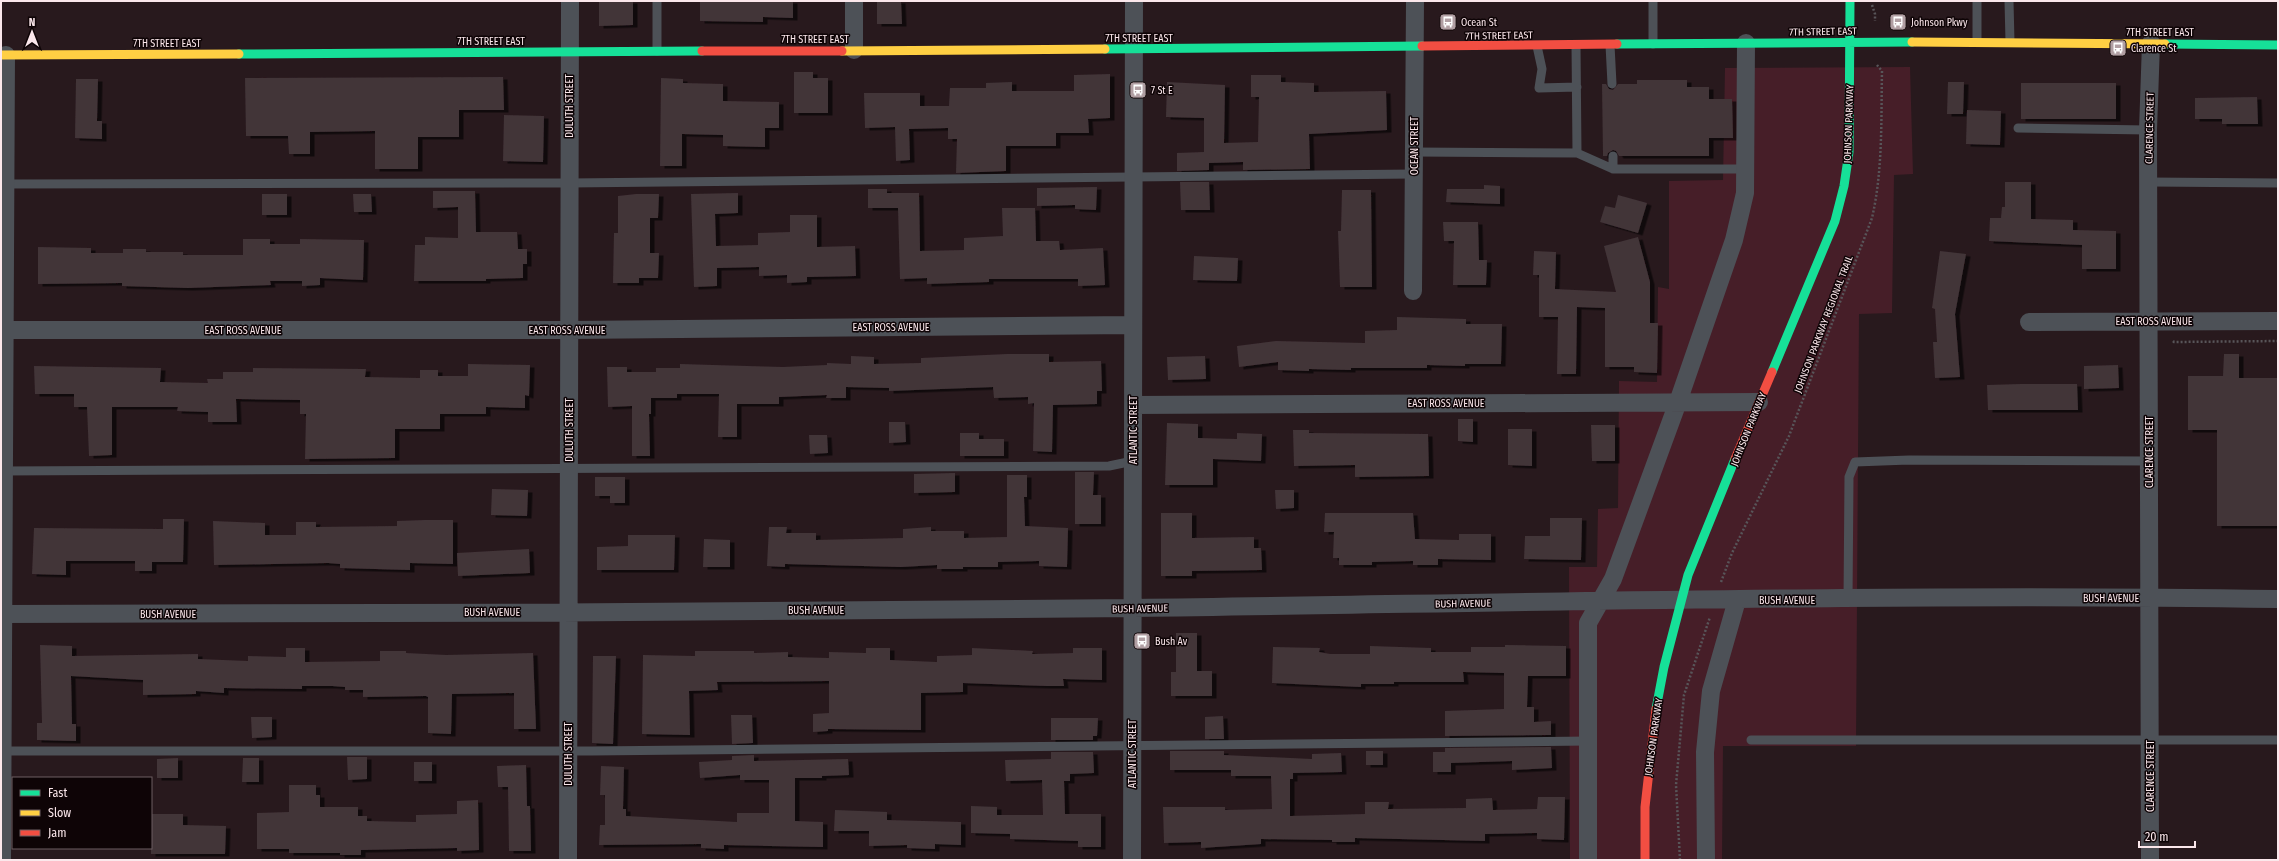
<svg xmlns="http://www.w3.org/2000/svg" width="2279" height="861" font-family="'Fira Sans Condensed',sans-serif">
	<defs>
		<filter id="shadow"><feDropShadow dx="4.5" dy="2.5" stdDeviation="0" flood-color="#0009"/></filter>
	</defs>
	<rect width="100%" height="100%" fill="#28191d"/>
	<!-- green -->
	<path fill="#461e28" d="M 1910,67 L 1913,174 L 1894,175 L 1892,313 L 1859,314 L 1856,746 L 1723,746 L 1722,860 L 1570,860 L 1569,567 L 1597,567 L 1598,509 L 1618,508 L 1619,381 L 1657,382 L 1658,287 L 1669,289 L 1669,181 L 1723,180 L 1725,68 Z"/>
	<!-- building -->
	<path fill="#423438" filter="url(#shadow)" d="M 599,1 L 633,1 L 633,25 L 599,26 Z
		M 700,1 L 793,1 L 793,18 L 763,17 L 763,22 L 700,21 Z
		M 877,1 L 901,1 L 902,24 L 877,24 Z
		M 794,72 L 813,72 L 813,78 L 828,78 L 828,113 L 794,113 Z
		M 1110,74 L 1110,118 L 1088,119 L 1089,133 L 1056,133 L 1056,146 L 1006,146 L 1006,171 L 956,173 L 957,139 L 948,139 L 948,128 L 909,129 L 910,160 L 896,161 L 895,127 L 865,128 L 864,93 L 920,93 L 920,106 L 949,106 L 950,88 L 986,88 L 986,83 L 1012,82 L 1012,91 L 1074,91 L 1074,75 Z
		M 1251,75 L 1281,75 L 1281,82 L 1314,83 L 1314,92 L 1386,91 L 1387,130 L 1309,134 L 1310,169 L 1243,170 L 1243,162 L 1209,163 L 1209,170 L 1177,171 L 1177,153 L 1204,152 L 1204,118 L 1166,117 L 1167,82 L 1225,85 L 1224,143 L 1258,142 L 1259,97 L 1251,97 Z
		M 503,77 L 504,110 L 459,110 L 459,137 L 418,137 L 418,169 L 375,169 L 375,131 L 310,132 L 310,154 L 289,154 L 288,136 L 246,136 L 245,78 Z
		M 661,78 L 683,79 L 683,83 L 723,84 L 723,101 L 779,102 L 779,128 L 765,128 L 765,147 L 723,146 L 723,135 L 682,134 L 682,166 L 660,166 Z
		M 76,79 L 98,79 L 97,121 L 102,121 L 102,139 L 75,138 Z
		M 1637,80 L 1687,80 L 1687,87 L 1709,87 L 1709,99 L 1732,99 L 1733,138 L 1709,138 L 1709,156 L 1619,156 L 1616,151 L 1613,150 L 1608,153 L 1607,156 L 1603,156 L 1602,84 L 1606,84 L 1609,89 L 1613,90 L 1618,84 L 1637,84 Z
		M 1948,82 L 1964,82 L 1963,114 L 1947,114 Z
		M 2021,83 L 2116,83 L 2116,119 L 2021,119 Z
		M 2257,97 L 2258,124 L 2222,124 L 2222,119 L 2195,119 L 2195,98 Z
		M 1967,110 L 2001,111 L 2000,145 L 1966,144 Z
		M 504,115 L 544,116 L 543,162 L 503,161 Z
		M 1180,182 L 1209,182 L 1210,210 L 1181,210 Z
		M 2005,182 L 2031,182 L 2031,219 L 2073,220 L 2073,230 L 2116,231 L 2116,269 L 2082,269 L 2082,245 L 1989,241 L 1990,218 L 2001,218 L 2002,207 L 2005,207 Z
		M 1484,185 L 1500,186 L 1500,204 L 1446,202 L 1447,189 L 1484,189 Z
		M 1097,187 L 1096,210 L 1075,209 L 1075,205 L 1037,206 L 1037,188 Z
		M 868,189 L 887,189 L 887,193 L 919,193 L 920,251 L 964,250 L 964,238 L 1003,236 L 1002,208 L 1035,208 L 1036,241 L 1059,241 L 1060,250 L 1103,248 L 1105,285 L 1078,286 L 1078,279 L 989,279 L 989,282 L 927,284 L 927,278 L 900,279 L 898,208 L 868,208 Z
		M 1342,190 L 1371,190 L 1372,287 L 1340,287 L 1338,231 L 1341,231 Z
		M 433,191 L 475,191 L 476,232 L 517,232 L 518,249 L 527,249 L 527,264 L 523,264 L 523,278 L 486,279 L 486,281 L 414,281 L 415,245 L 425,245 L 425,237 L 458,238 L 458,207 L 433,208 Z
		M 738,193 L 738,213 L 715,214 L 716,246 L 758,245 L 758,233 L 790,232 L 790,215 L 817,215 L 817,247 L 855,246 L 856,276 L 807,277 L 807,282 L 787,283 L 787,275 L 759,276 L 759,267 L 717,268 L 717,286 L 694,287 L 691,194 Z
		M 262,194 L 287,194 L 287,215 L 262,215 Z
		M 353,194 L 371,194 L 372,212 L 354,212 Z
		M 636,194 L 659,194 L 658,218 L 650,218 L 650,253 L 659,253 L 658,278 L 639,278 L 639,283 L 613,283 L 614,233 L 618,233 L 618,196 Z
		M 1618,195 L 1647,203 L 1638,233 L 1600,222 L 1605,206 L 1615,208 Z
		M 1443,222 L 1478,222 L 1479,260 L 1487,260 L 1486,285 L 1453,285 L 1454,241 L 1444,241 Z
		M 1638,237 L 1650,282 L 1650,323 L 1658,323 L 1657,373 L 1634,372 L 1634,367 L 1605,367 L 1605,308 L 1577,307 L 1576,374 L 1557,374 L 1558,317 L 1539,317 L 1539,275 L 1533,275 L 1534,251 L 1556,252 L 1555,289 L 1616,292 L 1604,246 Z
		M 243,239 L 270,239 L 270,244 L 300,244 L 300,239 L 364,240 L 363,280 L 320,278 L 320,285 L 302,286 L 302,281 L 270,281 L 271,285 L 188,288 L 122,286 L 122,283 L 38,284 L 38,247 L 91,248 L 91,253 L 123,253 L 123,249 L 146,249 L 146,252 L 183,252 L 183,255 L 243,255 Z
		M 1940,251 L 1966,254 L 1955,314 L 1960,377 L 1935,378 L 1933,342 L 1937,342 L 1935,309 L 1932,308 Z
		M 1194,256 L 1238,258 L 1237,281 L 1193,280 Z
		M 1397,317 L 1466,319 L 1466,324 L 1502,324 L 1501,364 L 1465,364 L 1465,366 L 1427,365 L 1427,368 L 1351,368 L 1351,370 L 1309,369 L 1309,371 L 1278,370 L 1278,362 L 1239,367 L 1237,346 L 1276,341 L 1365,343 L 1365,331 L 1397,330 Z
		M 1007,354 L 1049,354 L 1049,362 L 1101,361 L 1102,391 L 1097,391 L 1097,404 L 1053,405 L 1052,452 L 1033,451 L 1034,403 L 1028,404 L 1028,397 L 994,398 L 993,387 L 889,391 L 889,388 L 846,387 L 846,398 L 826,398 L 827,395 L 779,397 L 779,404 L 737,404 L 737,437 L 718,437 L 719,394 L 677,394 L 677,398 L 651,398 L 651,414 L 649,414 L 650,456 L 632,456 L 632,406 L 608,407 L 607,367 L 627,367 L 627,372 L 656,372 L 656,368 L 680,368 L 680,364 L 783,367 L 827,365 L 827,363 L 851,364 L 851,356 L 874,357 L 874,364 L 921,363 L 921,358 Z
		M 2224,354 L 2239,354 L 2239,378 L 2278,378 L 2278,526 L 2217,526 L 2217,430 L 2188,430 L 2188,376 L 2223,376 Z
		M 1205,356 L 1206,379 L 1168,380 L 1167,357 Z
		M 468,364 L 530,365 L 529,396 L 525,395 L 525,408 L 486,407 L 486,414 L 440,414 L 440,429 L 395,429 L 395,458 L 305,459 L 306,414 L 300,414 L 300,400 L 236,399 L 237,422 L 208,422 L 208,412 L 177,411 L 178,407 L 112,407 L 112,455 L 89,456 L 87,407 L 74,407 L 74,394 L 35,394 L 34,366 L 161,368 L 160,382 L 208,383 L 207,379 L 223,379 L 223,372 L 253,372 L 253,368 L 366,369 L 365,377 L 420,378 L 420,370 L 438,370 L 438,376 L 468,376 Z
		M 2118,365 L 2119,388 L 2084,389 L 2084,366 Z
		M 2021,384 L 2077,384 L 2078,410 L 1988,410 L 1987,385 Z
		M 1458,419 L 1473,419 L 1473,442 L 1458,441 Z
		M 889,422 L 905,422 L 906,442 L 889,443 Z
		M 1167,423 L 1198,424 L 1198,438 L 1237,439 L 1237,433 L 1262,434 L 1261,461 L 1213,459 L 1213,485 L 1165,485 Z
		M 1591,425 L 1615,425 L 1615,461 L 1592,461 Z
		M 1508,429 L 1532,429 L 1532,466 L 1508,465 Z
		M 1293,430 L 1309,430 L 1309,433 L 1428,434 L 1429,476 L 1355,477 L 1355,465 L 1294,466 Z
		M 960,433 L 979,433 L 979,439 L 1004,439 L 1004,456 L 960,456 Z
		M 809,435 L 827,435 L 828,453 L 810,454 Z
		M 1075,472 L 1094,472 L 1093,495 L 1101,495 L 1101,524 L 1075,524 Z
		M 955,473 L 955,492 L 914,493 L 914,474 Z
		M 1007,475 L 1027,475 L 1027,497 L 1024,497 L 1025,526 L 1068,528 L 1067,567 L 1039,566 L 1039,561 L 998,562 L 998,567 L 963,567 L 963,569 L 937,569 L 937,565 L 901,567 L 785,564 L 785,567 L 767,566 L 769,527 L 787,527 L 786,533 L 816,533 L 816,540 L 903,538 L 903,529 L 931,527 L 931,531 L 964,531 L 964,538 L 1007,537 Z
		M 595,477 L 625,477 L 625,503 L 610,503 L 610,496 L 595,496 Z
		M 492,489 L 528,490 L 527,516 L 491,515 Z
		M 1275,490 L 1294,490 L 1294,508 L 1276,509 Z
		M 1161,513 L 1192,513 L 1192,538 L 1254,537 L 1254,548 L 1261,548 L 1262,570 L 1192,571 L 1192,576 L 1161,576 Z
		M 1325,513 L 1413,513 L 1415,539 L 1459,540 L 1459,534 L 1491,534 L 1491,560 L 1438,559 L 1438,565 L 1413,565 L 1413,561 L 1372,562 L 1372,565 L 1339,565 L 1339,558 L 1333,558 L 1334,532 L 1324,532 Z
		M 1550,518 L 1582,518 L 1581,560 L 1524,559 L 1525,536 L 1550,536 Z
		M 163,519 L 184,519 L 183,562 L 152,562 L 152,571 L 135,571 L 135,561 L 66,561 L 66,575 L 32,574 L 34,528 L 163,529 Z
		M 425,520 L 453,520 L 453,564 L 410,563 L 410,570 L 340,568 L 340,564 L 328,563 L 214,565 L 213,521 L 265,523 L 265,535 L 296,535 L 296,522 L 316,522 L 316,527 L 397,526 L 397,521 Z
		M 628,535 L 675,535 L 674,570 L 597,570 L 597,547 L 628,546 Z
		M 704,539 L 730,540 L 730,567 L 703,567 Z
		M 529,549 L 530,573 L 458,576 L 457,553 Z
		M 1176,633 L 1197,633 L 1197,671 L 1212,671 L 1212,696 L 1171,696 L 1171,672 L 1176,672 Z
		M 40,645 L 72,646 L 72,656 L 198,654 L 198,659 L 248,661 L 248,656 L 286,657 L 286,648 L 305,648 L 305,662 L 380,661 L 380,651 L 406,651 L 406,653 L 446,655 L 533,653 L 536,729 L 514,729 L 514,693 L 452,694 L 451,734 L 428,733 L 428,697 L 426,696 L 363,697 L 363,690 L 345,690 L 345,687 L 332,686 L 302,686 L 302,689 L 224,688 L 224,693 L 196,691 L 196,694 L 143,695 L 143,680 L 71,676 L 72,724 L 76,724 L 76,741 L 37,740 L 37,723 L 42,723 Z
		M 1505,645 L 1566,646 L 1566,676 L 1528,676 L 1527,707 L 1534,707 L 1534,722 L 1551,721 L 1551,735 L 1445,736 L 1445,711 L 1504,709 L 1504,673 L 1463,672 L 1464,682 L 1394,682 L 1394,684 L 1361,684 L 1361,687 L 1272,683 L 1273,647 L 1320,648 L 1319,652 L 1330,654 L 1370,654 L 1370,646 L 1431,648 L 1431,652 L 1471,652 L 1471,647 L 1505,647 Z
		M 866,648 L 890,648 L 890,660 L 937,662 L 937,656 L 972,655 L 972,648 L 1033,651 L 1032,654 L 1073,653 L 1073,648 L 1102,648 L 1102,680 L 1063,679 L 1064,686 L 1047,686 L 963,683 L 963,692 L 921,693 L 921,730 L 828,729 L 828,731 L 813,732 L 813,714 L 829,713 L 829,681 L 717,682 L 718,690 L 689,691 L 690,735 L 642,734 L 643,655 L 695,656 L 695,651 L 754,651 L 754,653 L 788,652 L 788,657 L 829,658 L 829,652 L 866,653 Z
		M 593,656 L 616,656 L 613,744 L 592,743 Z
		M 731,715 L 752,715 L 753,743 L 732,744 Z
		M 1223,716 L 1224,739 L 1205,739 L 1205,717 Z
		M 251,717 L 272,717 L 272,737 L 252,738 Z
		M 1051,718 L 1098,718 L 1097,736 L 1093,736 L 1093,740 L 1051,740 Z
		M 1551,747 L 1552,768 L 1512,770 L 1512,761 L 1451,763 L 1451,772 L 1433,772 L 1433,752 L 1445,752 L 1445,748 Z
		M 1170,751 L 1224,751 L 1224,755 L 1312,759 L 1312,754 L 1341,753 L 1342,772 L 1293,773 L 1293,779 L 1290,779 L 1290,816 L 1365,814 L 1365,802 L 1389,802 L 1388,809 L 1466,808 L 1466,799 L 1492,798 L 1493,810 L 1537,809 L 1538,797 L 1565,797 L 1564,840 L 1537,839 L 1537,833 L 1485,834 L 1485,841 L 1355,838 L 1355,842 L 1332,842 L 1332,840 L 1261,839 L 1261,844 L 1201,848 L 1201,842 L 1164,843 L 1163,807 L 1225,807 L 1225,810 L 1272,809 L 1271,776 L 1231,776 L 1231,770 L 1170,770 Z
		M 1366,751 L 1383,751 L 1383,765 L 1366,765 Z
		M 1051,752 L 1093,752 L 1094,773 L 1070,774 L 1070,781 L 1064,781 L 1065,814 L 1101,814 L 1101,847 L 1078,847 L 1078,841 L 1010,839 L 1010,834 L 971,833 L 971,806 L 997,807 L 997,815 L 1043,815 L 1042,780 L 1006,781 L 1005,760 L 1051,759 Z
		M 754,755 L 754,761 L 848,759 L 849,775 L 822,776 L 822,778 L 795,778 L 795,821 L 823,822 L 823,847 L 724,845 L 724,849 L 701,848 L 701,844 L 599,845 L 600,825 L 605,825 L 605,795 L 600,795 L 601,766 L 624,767 L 623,809 L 626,809 L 626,816 L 737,822 L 737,813 L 769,813 L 769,780 L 740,780 L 740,775 L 700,778 L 699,762 L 732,760 L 732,756 Z
		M 347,757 L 367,757 L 367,779 L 348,780 Z
		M 178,758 L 178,778 L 157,778 L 157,759 Z
		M 243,758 L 259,758 L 259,782 L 242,782 Z
		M 414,762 L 432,762 L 432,781 L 414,781 Z
		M 526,765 L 527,806 L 530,806 L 531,851 L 509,851 L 508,787 L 498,787 L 497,766 Z
		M 289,785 L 316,785 L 316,795 L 320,795 L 320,807 L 358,807 L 358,816 L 367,816 L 367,821 L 416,822 L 416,815 L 457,814 L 457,801 L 478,800 L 479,850 L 457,851 L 457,848 L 361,850 L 361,855 L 340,855 L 340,853 L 289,853 L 289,849 L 257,849 L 257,813 L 289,812 Z
		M 835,810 L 887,812 L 887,820 L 961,822 L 961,845 L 935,844 L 935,849 L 907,848 L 907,845 L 869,846 L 869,831 L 834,831 Z
		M 151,814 L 183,814 L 183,825 L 226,826 L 225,854 L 151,854 Z"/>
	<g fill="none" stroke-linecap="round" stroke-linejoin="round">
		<!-- path -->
		<path stroke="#585559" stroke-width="2.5" stroke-dasharray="2 2" stroke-linecap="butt" d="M 1872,5 L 1875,14 L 1875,21
			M 2173,341 L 2174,342 L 2278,341
			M 1721,582 L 1732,553 L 1789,436 L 1872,218 C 1883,170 1881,120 1882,71 L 1877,65
			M 1680,860 L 1676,785 L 1684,695 L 1710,617"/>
		<!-- lane -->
		<path stroke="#4d5157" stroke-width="9" d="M 657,1 L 657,51
			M 2009,1 L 2010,42
			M 1977,42 L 1977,1
			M 1653,44 L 1653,1
			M 1610,45 L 1612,84
			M 1537,46 L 1542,69 L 1539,88 L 1577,87
			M 2018,128 L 2148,130
			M 1414,152 L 1577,153 L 1576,45
			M 1577,153 L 1613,169 L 1613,156
			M 1613,169 L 1745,169
			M 2149,182 L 2278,183
			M 3,184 L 569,183 L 1413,174
			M 1,471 L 1109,466 L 1133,461
			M 1848,600 L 1849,477 L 1855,462 L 1909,460 L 2149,461
			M 1751,740 L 2278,740
			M 1,751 L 592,751 L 1589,741"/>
		<!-- street -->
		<path stroke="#4d5157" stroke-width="18" d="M 854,1 L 854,50
			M 1413,291 L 1415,1
			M 2029,322 L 2278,321
			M 1,330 L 569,330 L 1133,325
			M 1133,405 L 1759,402
			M 1,614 C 379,614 756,612 1134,608 C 1515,603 1897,593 2278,599
			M 2,860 L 6,55
			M 568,860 L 570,1
			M 1132,860 L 1134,1
			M 1588,860 L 1588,623 L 1613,579 L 1678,402 L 1734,240 L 1745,193 L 1746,43
			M 1706,860 L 1705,752 L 1711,691 L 1737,600
			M 2150,860 L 2148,130 L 2151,43"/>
		<!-- fast -->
		<path stroke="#16e098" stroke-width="9" d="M 1617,44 L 1912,42
			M 2165,44 L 2278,45
			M 1105,49 L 1422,46
			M 239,54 L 702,51
			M 1772,372 L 1835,221 L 1844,186 L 1849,152 L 1850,1
			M 1656,709 L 1664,667 L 1688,575 L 1735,459"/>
		<!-- slow -->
		<path stroke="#ffcf43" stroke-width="9" d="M 1912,42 L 2165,44
			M 842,51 L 1105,49
			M 1,55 L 239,54"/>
		<!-- jam -->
		<path stroke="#f24e42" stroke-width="9" d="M 1422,46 L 1617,44
			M 702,51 L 842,51
			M 1735,459 L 1772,372
			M 1645,860 L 1645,807 L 1656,709"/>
	</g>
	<!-- icons -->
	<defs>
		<g id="bus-square" transform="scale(0.9)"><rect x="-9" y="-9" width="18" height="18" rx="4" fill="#b19fa3" stroke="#0e0406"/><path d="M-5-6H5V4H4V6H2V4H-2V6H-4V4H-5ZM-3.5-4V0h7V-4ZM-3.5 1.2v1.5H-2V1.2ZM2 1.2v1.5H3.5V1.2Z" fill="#fff"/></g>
	</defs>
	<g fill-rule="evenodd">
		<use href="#bus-square" x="1448" y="22"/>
		<use href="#bus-square" x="1898" y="22"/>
		<use href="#bus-square" x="2118" y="48"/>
		<use href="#bus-square" x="1138" y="90"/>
		<use href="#bus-square" x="1142" y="641"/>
	</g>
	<g text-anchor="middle" stroke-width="3" stroke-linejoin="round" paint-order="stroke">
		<!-- poi labels -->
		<g font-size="10" fill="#fbe7eb" stroke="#0e0406" text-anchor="start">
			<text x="1461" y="26">Ocean St</text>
			<text x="1911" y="26">Johnson Pkwy</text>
			<text x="2131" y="52">Clarence St</text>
			<text x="1151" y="94">7 St E</text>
			<text x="1155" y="645">Bush Av</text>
		</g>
		<!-- street labels -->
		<g font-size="10" fill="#fbe7eb" stroke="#0e0406">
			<text transform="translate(1823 31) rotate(-1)" y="4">7TH STREET EAST</text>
			<text x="2160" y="36">7TH STREET EAST</text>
			<text transform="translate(1499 35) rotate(-1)" y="4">7TH STREET EAST</text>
			<text x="1139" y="42">7TH STREET EAST</text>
			<text x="815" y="43">7TH STREET EAST</text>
			<text x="491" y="45">7TH STREET EAST</text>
			<text x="167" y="47">7TH STREET EAST</text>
			<text transform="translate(569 106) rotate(-90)" y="4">DULUTH STREET</text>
			<text transform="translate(1848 124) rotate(-88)" y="4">JOHNSON PARKWAY</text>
			<text transform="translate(2149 128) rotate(-89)" y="4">CLARENCE STREET</text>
			<text transform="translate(1414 146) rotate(-90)" y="4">OCEAN STREET</text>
			<text x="2154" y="325">EAST ROSS AVENUE</text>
			<text transform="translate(1823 324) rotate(-69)" y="4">JOHNSON PARKWAY REGIONAL TRAIL</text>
			<text x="891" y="331">EAST ROSS AVENUE</text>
			<text x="243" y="334">EAST ROSS AVENUE</text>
			<text x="567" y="334">EAST ROSS AVENUE</text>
			<text x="1446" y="407">EAST ROSS AVENUE</text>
			<text transform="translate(1748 429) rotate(-68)" y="4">JOHNSON PARKWAY</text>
			<text transform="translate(569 430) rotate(-90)" y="4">DULUTH STREET</text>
			<text transform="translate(1133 430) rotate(-90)" y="4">ATLANTIC STREET</text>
			<text transform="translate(2149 452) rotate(-90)" y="4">CLARENCE STREET</text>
			<text x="2111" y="602">BUSH AVENUE</text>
			<text x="1787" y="604">BUSH AVENUE</text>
			<text transform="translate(1463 603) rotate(-1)" y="4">BUSH AVENUE</text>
			<text transform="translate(1140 608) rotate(-1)" y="4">BUSH AVENUE</text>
			<text x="816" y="614">BUSH AVENUE</text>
			<text x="492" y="616">BUSH AVENUE</text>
			<text x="168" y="618">BUSH AVENUE</text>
			<text transform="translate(1653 737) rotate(-82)" y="4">JOHNSON PARKWAY</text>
			<text transform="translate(568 754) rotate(-90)" y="4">DULUTH STREET</text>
			<text transform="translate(1132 754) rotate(-90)" y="4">ATLANTIC STREET</text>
			<text transform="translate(2150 776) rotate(-90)" y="4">CLARENCE STREET</text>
		</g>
	</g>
	<!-- border -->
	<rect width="2279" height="861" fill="none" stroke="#fbe7eb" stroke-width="4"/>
	<!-- legend -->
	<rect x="12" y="777" width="140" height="72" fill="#0e0406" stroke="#6d5f62"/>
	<rect x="20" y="790" width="20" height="6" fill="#16e098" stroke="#6d5f62"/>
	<text x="48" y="797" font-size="12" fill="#fbe7eb">Fast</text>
	<rect x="20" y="810" width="20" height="6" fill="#ffcf43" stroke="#6d5f62"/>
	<text x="48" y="817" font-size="12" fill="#fbe7eb">Slow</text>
	<rect x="20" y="830" width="20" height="6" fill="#f24e42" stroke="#6d5f62"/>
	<text x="48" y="837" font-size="12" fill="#fbe7eb">Jam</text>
	<!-- north arrow -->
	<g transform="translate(32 32)" stroke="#0e0406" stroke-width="3" paint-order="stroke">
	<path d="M0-3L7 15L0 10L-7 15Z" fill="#fbe7eb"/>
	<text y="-6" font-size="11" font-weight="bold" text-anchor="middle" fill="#fbe7eb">N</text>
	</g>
	<!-- scale -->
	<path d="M2139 841v6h56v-6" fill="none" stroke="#fbe7eb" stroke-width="2"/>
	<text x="2145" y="841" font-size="12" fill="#fbe7eb" stroke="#0e0406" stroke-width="3" paint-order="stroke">20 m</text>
</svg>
